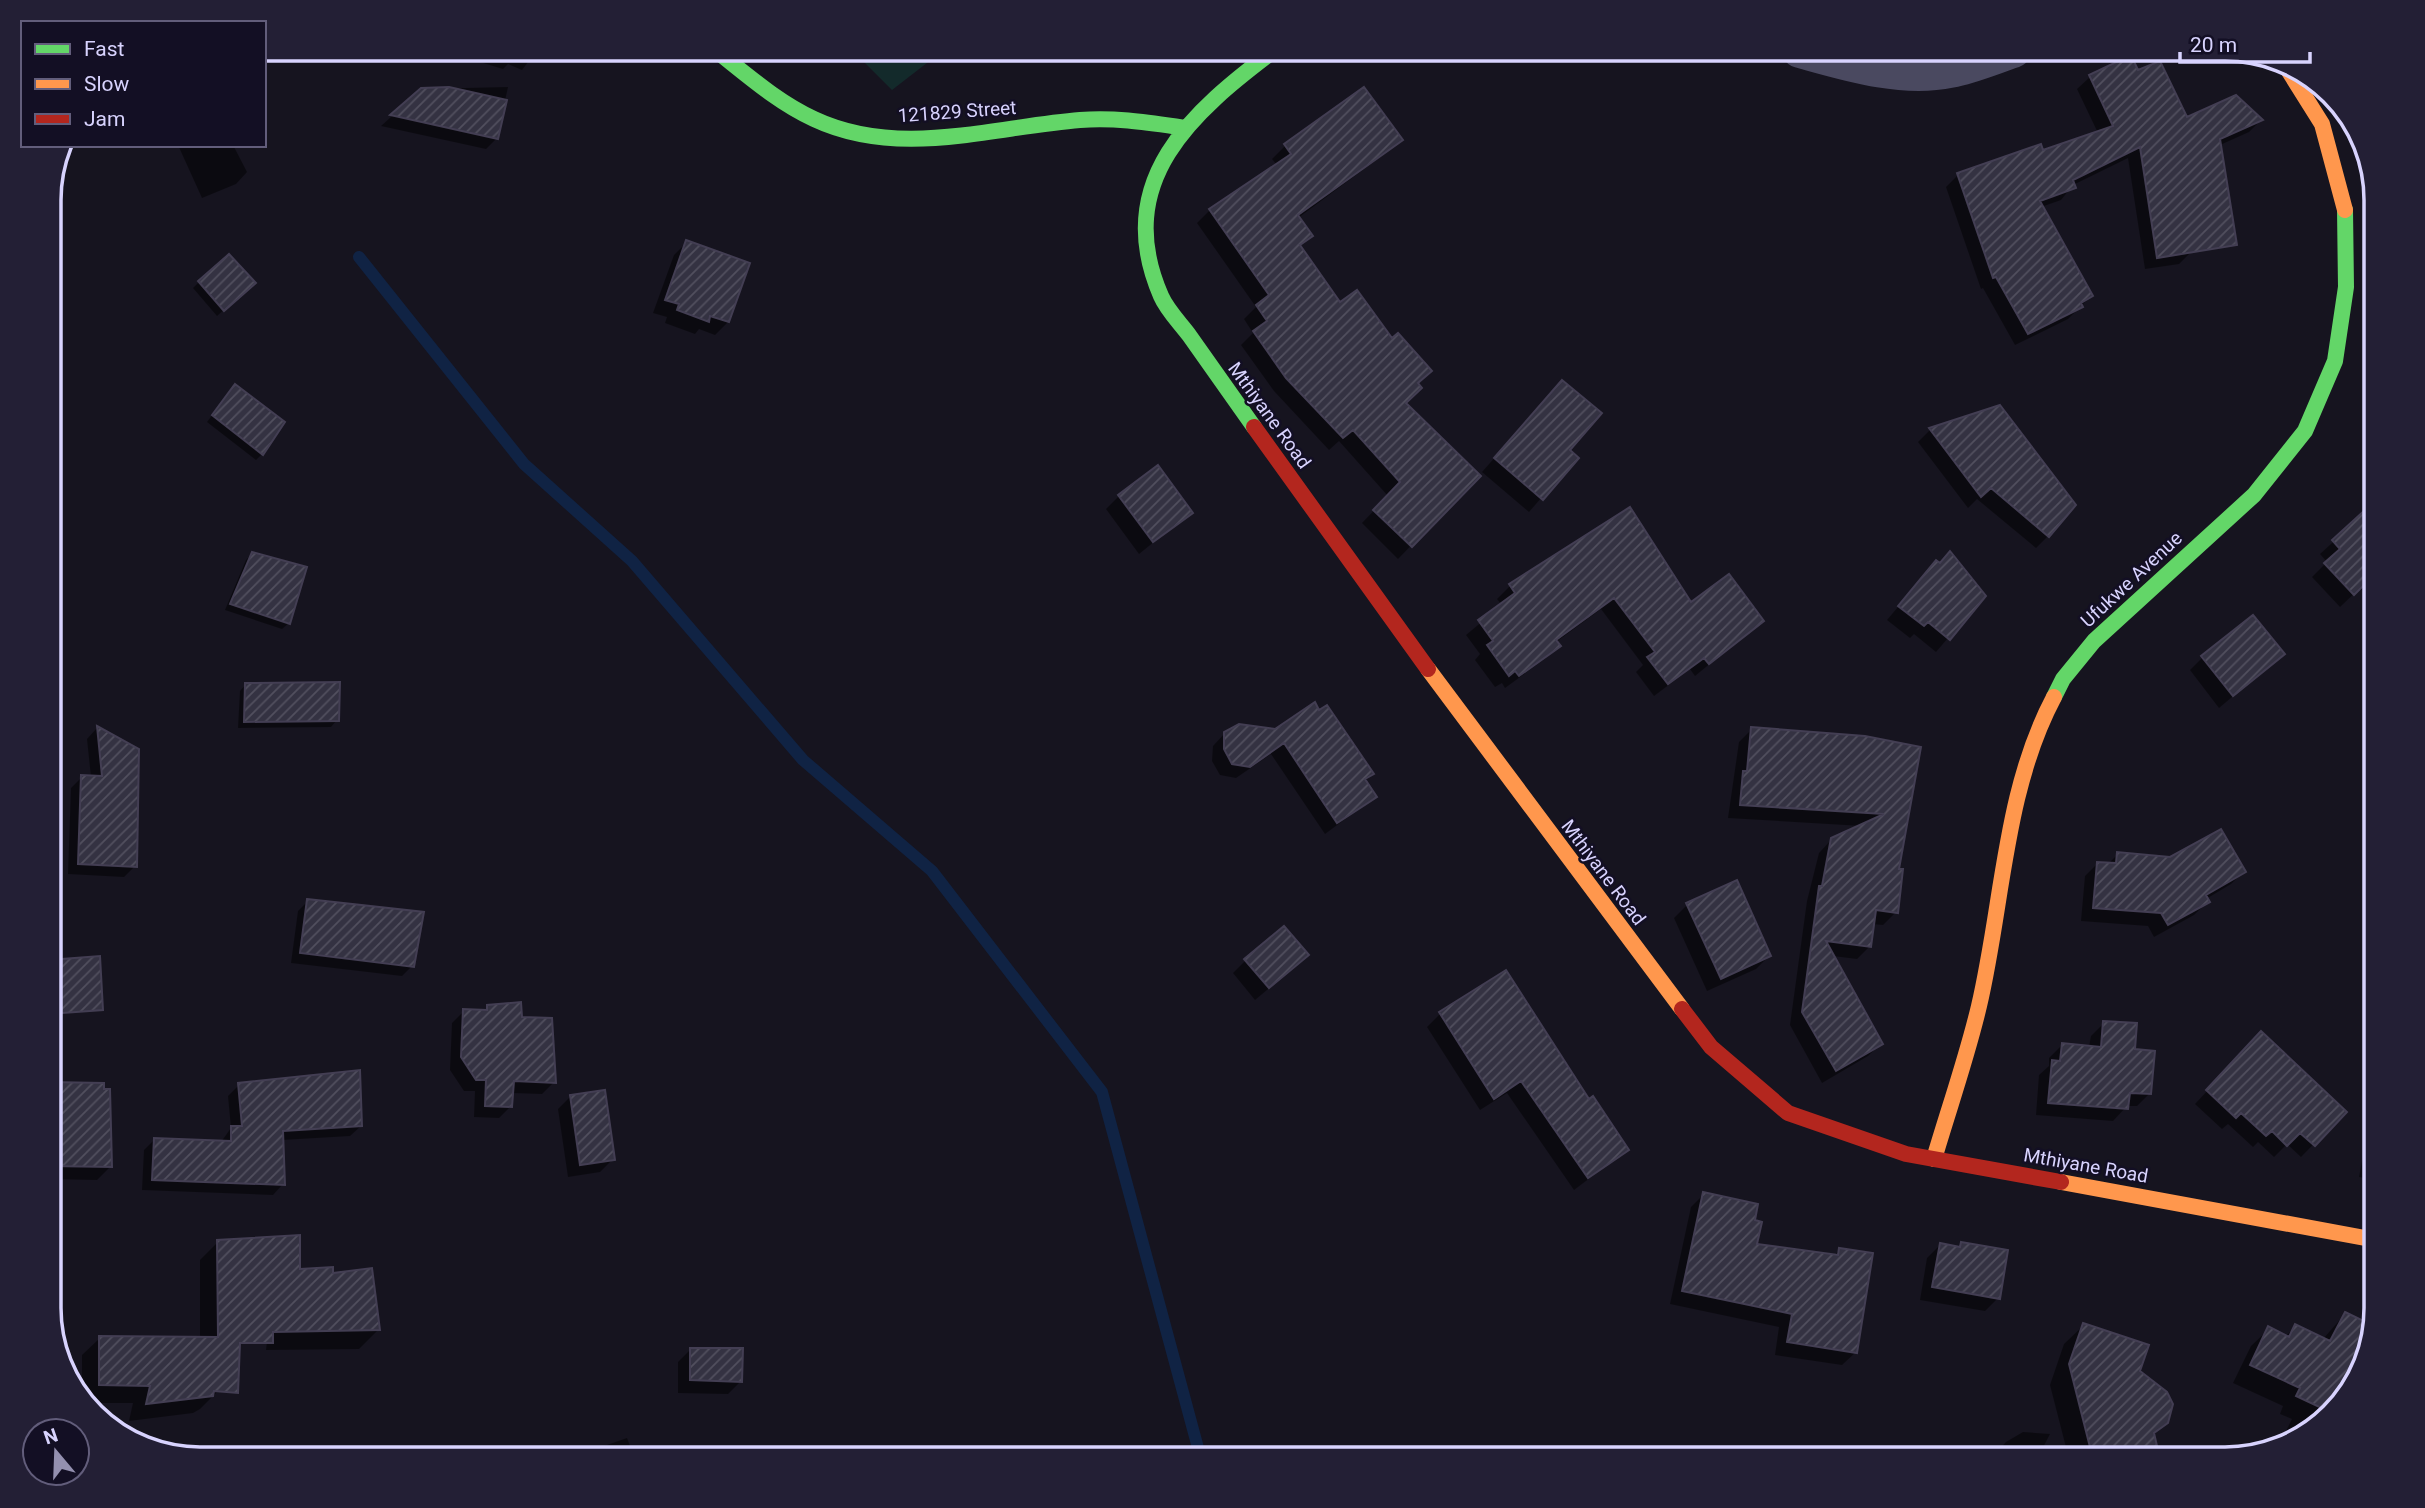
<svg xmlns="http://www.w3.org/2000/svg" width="2425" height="1508" font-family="Roboto,sans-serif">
	<defs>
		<pattern id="building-hatch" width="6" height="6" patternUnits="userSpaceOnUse" patternTransform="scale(1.75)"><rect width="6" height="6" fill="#343242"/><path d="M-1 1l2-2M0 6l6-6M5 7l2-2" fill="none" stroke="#514f5e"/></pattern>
	</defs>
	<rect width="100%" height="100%" fill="#16141f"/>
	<!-- pitch -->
	<path fill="#132a2b" d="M 851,49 L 945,49 L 892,90 Z"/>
	<!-- shadow -->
	<path fill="#0007" d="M 437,49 L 538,49 L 522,70 L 508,64 L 503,69 Z
		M 2131,58 L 2138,72 L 2186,119 L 2261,120 L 2249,132 L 2220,145 L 2192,251 L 2179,264 L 2145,269 L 2128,158 L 2073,185 L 2061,200 L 2041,207 L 2091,296 L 2068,319 L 2015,345 L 1983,288 L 1981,289 L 1946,187 L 1958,175 L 2042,152 L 2098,133 L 2077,89 L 2090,77 Z
		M 508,87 L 497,138 L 486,149 L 381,126 L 422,89 Z
		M 1364,89 L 1400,140 L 1387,152 L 1298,218 L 1310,236 L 1299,247 L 1339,305 L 1416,384 L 1404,404 L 1479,476 L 1398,559 L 1362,523 L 1388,496 L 1339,441 L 1329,450 L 1274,391 L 1241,345 L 1253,333 L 1244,319 L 1256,307 L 1197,223 L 1210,210 L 1277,165 L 1272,159 L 1285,146 Z
		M 178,145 L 233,145 L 247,172 L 236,184 L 202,198 Z
		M 687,242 L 728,322 L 715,335 L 699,329 L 695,334 L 665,323 L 667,317 L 653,313 L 674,255 Z
		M 199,282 L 247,289 L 217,316 L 193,288 Z
		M 229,393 L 262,454 L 256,460 L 207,422 Z
		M 1550,395 L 1568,450 L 1576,458 L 1529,512 L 1482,472 Z
		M 1999,407 L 2048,536 L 2036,548 L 1977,499 L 1968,508 L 1918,442 L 1930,430 Z
		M 1119,496 L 1190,513 L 1139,554 L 1106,509 Z
		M 2376,503 L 2376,597 L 2371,601 L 2360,588 L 2340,607 L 2312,577 L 2327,562 L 2320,554 Z
		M 1629,509 L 1691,605 L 1762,621 L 1695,676 L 1690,669 L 1654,696 L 1636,672 L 1643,665 L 1601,609 L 1556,642 L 1558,645 L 1546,658 L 1505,688 L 1502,683 L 1495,687 L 1475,660 L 1480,654 L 1466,635 L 1502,605 L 1497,599 L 1510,586 Z
		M 252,554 L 289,623 L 282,629 L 225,610 L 246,560 Z
		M 1936,562 L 1984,596 L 1936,652 L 1914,634 L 1910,638 L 1887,620 Z
		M 2283,654 L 2219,708 L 2190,670 L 2203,657 Z
		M 246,684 L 337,720 L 331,727 L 238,728 L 240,691 Z
		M 97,728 L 138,750 L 135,866 L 124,877 L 68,874 L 71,788 L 82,777 L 91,777 L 87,739 Z
		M 1752,729 L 1919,748 L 1897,870 L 1896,912 L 1883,925 L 1872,924 L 1870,946 L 1857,959 L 1833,956 L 1881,1043 L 1868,1056 L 1822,1083 L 1790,1025 L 1807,901 L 1819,853 L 1832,839 L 1862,826 L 1728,818 L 1739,742 Z
		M 1275,731 L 1371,773 L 1364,781 L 1375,797 L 1325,834 L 1271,754 L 1236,778 L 1220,775 L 1212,761 L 1213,746 L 1225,733 Z
		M 2118,854 L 2244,871 L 2231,884 L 2206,899 L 2207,902 L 2194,915 L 2154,937 L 2148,926 L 2081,921 L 2085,876 L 2098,863 L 2108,864 Z
		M 308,901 L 412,966 L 402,976 L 291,963 L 298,911 Z
		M 1687,905 L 1769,956 L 1756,969 L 1707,991 L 1674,918 Z
		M 1246,960 L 1293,968 L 1255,1000 L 1233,973 Z
		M 1505,972 L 1589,1101 L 1627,1150 L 1574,1190 L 1507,1093 L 1480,1110 L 1427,1027 L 1440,1014 Z
		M 488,1007 L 520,1019 L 554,1082 L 542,1094 L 512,1093 L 511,1106 L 499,1118 L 474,1117 L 475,1091 L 464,1091 L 450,1070 L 452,1023 L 464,1011 L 483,1012 Z
		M 2104,1023 L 2133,1051 L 2150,1093 L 2137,1106 L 2127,1106 L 2113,1121 L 2036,1115 L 2039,1075 L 2049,1066 L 2049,1058 L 2062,1045 L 2089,1047 L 2091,1036 Z
		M 2249,1046 L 2345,1112 L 2301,1157 L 2287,1144 L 2274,1157 L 2258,1142 L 2253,1147 L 2228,1124 L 2222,1129 L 2195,1104 Z
		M 239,1085 L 361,1126 L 350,1136 L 282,1140 L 283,1184 L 273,1195 L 142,1190 L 144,1150 L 154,1140 L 221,1142 L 231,1128 L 228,1096 Z
		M 2376,1087 L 2376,1180 L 2359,1177 Z
		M 571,1096 L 613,1159 L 600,1172 L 568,1177 L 558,1109 Z
		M 49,1110 L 110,1167 L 97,1180 L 49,1179 Z
		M 1704,1194 L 1753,1222 L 1755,1245 L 1833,1256 L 1840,1250 L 1856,1352 L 1842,1365 L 1775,1355 L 1779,1327 L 1670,1304 L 1691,1207 Z
		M 252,1240 L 218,1391 L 200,1409 L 193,1413 L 129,1421 L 133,1403 L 88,1403 L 82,1396 L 82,1355 L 100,1338 L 200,1339 L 200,1260 L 218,1242 Z
		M 1962,1244 L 1998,1298 L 1985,1311 L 1920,1300 L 1927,1258 L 1940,1245 L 1957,1248 Z
		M 331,1275 L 378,1330 L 359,1349 L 266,1350 L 273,1290 Z
		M 2345,1314 L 2356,1384 L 2300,1439 L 2279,1445 L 2292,1419 L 2280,1414 L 2283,1406 L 2233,1383 L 2251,1346 L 2269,1329 L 2285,1337 L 2296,1326 L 2323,1339 Z
		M 2084,1325 L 2166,1422 L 2152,1436 L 2158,1459 L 2069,1459 L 2050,1385 L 2064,1344 Z
		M 691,1349 L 741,1381 L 728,1394 L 678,1393 L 678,1362 Z
		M 2023,1432 L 2050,1434 L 2037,1459 L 1999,1459 L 1999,1450 L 2006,1442 Z
		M 627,1438 L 635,1459 L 578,1459 L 584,1453 Z
		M 158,1448 L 198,1448 L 196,1458 Z"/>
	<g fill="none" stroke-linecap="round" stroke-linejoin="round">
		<!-- stream -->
		<path stroke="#102344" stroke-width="12" d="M 359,257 L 524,464 L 632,561 L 803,760 L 932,871 L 1102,1092 L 1201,1459"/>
	</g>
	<!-- building -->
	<path fill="url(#building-hatch)" stroke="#433e53" stroke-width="2" d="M 2131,55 L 2138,70 L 2160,61 L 2187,117 L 2236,95 L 2263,120 L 2220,139 L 2237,245 L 2157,258 L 2140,147 L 2073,180 L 2076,188 L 2040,201 L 2093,296 L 2081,303 L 2083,307 L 2028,334 L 1996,277 L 1993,278 L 1957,173 L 2041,144 L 2043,150 L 2113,126 L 2089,75 Z
		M 449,87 L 507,100 L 498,139 L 390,115 L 421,88 Z
		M 1364,87 L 1403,140 L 1298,215 L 1313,236 L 1300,245 L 1340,302 L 1357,290 L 1392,338 L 1398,333 L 1432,371 L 1418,383 L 1422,388 L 1406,403 L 1481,476 L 1412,547 L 1373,510 L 1400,482 L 1353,430 L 1343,438 L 1286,378 L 1253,331 L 1267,321 L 1256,305 L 1269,295 L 1209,209 L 1291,154 L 1284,144 Z
		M 686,240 L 750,263 L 729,322 L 710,316 L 709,322 L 677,310 L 679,304 L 665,300 Z
		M 229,254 L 256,283 L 224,311 L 198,281 Z
		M 1562,380 L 1602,413 L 1570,450 L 1579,458 L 1543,500 L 1494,458 Z
		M 235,384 L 285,422 L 263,455 L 212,415 Z
		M 2000,405 L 2076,505 L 2049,537 L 1991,488 L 1981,497 L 1929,428 Z
		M 1158,465 L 1193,513 L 1153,542 L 1118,495 Z
		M 2376,500 L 2376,590 L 2368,581 L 2354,595 L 2324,563 L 2340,549 L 2332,540 Z
		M 1630,507 L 1691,602 L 1729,574 L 1764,621 L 1709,664 L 1704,658 L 1668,684 L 1647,657 L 1655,652 L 1614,598 L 1556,640 L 1561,646 L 1519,676 L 1515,671 L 1509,676 L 1487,645 L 1493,641 L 1478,620 L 1515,593 L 1509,584 Z
		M 1950,551 L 1986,596 L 1950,640 L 1928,622 L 1924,626 L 1898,606 L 1936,560 L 1940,563 Z
		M 252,552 L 307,567 L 290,624 L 230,604 Z
		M 2253,615 L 2285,654 L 2233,696 L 2201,656 Z
		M 340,682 L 339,721 L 244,722 L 245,683 Z
		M 1315,702 L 1319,710 L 1327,705 L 1374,774 L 1365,779 L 1377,797 L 1337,823 L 1284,743 L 1250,767 L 1232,764 L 1224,749 L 1224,732 L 1239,724 L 1275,729 Z
		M 97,726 L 139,749 L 137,867 L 78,864 L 81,775 L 102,776 Z
		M 1751,727 L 1865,736 L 1921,747 L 1899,869 L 1903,869 L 1898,913 L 1876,910 L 1871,947 L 1826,941 L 1883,1044 L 1836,1071 L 1802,1012 L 1819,886 L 1822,886 L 1831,838 L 1884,814 L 1740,805 L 1743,771 L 1747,771 Z
		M 2221,829 L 2246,872 L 2206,895 L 2210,902 L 2168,925 L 2161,913 L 2093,908 L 2097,862 L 2116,863 L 2117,852 L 2170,857 Z
		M 1737,880 L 1771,956 L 1721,979 L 1686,903 Z
		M 307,899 L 424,912 L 414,967 L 300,953 Z
		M 1284,926 L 1309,955 L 1269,988 L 1244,959 Z
		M 100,956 L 103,1010 L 49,1014 L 49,960 Z
		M 1506,970 L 1589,1099 L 1593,1096 L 1629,1150 L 1588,1178 L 1521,1081 L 1494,1099 L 1439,1012 Z
		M 521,1002 L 522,1017 L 552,1018 L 556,1083 L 514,1081 L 512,1107 L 485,1106 L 486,1080 L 476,1080 L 461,1057 L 463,1009 L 487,1010 L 487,1005 Z
		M 2103,1021 L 2137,1023 L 2135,1049 L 2155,1051 L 2151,1094 L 2130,1093 L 2128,1109 L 2048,1103 L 2052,1060 L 2060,1061 L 2062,1043 L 2101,1047 Z
		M 2261,1031 L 2347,1112 L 2315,1146 L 2300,1133 L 2287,1146 L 2272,1131 L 2266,1136 L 2241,1113 L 2236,1118 L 2206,1090 Z
		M 360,1070 L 362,1126 L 283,1131 L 285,1185 L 152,1180 L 154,1138 L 231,1141 L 231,1126 L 242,1126 L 238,1083 Z
		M 49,1082 L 104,1083 L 104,1089 L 110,1089 L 112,1167 L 49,1166 Z
		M 605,1090 L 615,1160 L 580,1165 L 570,1095 Z
		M 1703,1192 L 1758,1204 L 1755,1220 L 1762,1222 L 1757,1244 L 1838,1255 L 1839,1248 L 1873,1253 L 1857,1353 L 1787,1342 L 1792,1314 L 1682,1291 Z
		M 300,1235 L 300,1269 L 333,1267 L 333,1273 L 372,1268 L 380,1330 L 273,1332 L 273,1343 L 240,1343 L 238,1393 L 214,1391 L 213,1396 L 146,1404 L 150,1386 L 99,1385 L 99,1336 L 218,1337 L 217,1240 Z
		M 1961,1242 L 2008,1250 L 2000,1299 L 1932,1287 L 1940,1243 L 1960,1247 Z
		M 2345,1312 L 2372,1325 L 2356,1384 L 2328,1411 L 2296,1396 L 2300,1388 L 2250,1365 L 2268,1326 L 2289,1337 L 2295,1324 L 2330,1341 Z
		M 2083,1323 L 2149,1345 L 2140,1371 L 2167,1392 L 2173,1404 L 2168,1423 L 2154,1433 L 2160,1459 L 2093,1459 L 2069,1364 Z
		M 690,1348 L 743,1348 L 742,1382 L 690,1380 Z"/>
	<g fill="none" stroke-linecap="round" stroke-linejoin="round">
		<!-- street -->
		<path stroke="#4a4960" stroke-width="38" d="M 1800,49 C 1847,62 1901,79 1950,69 C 1971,65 1992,56 2013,49"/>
		<!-- fast -->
		<path stroke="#63d668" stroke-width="16" d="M 714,49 C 746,74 777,102 814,119 C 899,159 992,127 1080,120 C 1116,117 1151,123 1186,128
			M 1254,427 C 1232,396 1211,366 1189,335 C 1180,323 1167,310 1161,296 C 1111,181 1192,112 1276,49
			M 2054,697 L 2063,679 L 2094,641 L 2254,495 L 2305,431 L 2335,361 L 2346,287 L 2345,210"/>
		<!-- slow -->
		<path stroke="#ff974d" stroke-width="16" d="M 2285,65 L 2322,124 L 2345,210
			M 1428,669 L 1682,1009
			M 1934,1159 C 1949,1108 1967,1057 1979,1006 C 2003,904 2004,791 2054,697
			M 2061,1182 L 2376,1240"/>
		<!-- jam -->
		<path stroke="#b3261e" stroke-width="16" d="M 1254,427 L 1428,669
			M 1682,1009 L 1711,1047 L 1788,1113 L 1906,1154 L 2061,1182"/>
	</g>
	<g text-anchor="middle" stroke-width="5" stroke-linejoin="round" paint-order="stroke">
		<!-- street labels -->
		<g font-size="19" fill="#d8d3fe" stroke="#130f24">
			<text transform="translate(957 111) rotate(-4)" y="7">121829 Street</text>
			<text transform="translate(1270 415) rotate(54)" y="7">Mthiyane Road</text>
			<text transform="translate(2131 579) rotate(-43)" y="7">Ufukwe Avenue</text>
			<text transform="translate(1604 872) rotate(53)" y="7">Mthiyane Road</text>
			<text transform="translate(2086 1165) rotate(10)" y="7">Mthiyane Road</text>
		</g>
	</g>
	<!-- crop -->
	<path d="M0 0H2425V1508H0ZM200 61H2225A139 139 0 0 1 2364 200V1308A139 139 0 0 1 2225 1447H200A139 139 0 0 1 61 1308V200A139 139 0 0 1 200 61Z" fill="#231f35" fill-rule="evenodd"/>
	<path fill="none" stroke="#d8d3fe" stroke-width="3.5" d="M200 61H2225A139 139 0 0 1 2364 200V1308A139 139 0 0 1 2225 1447H200A139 139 0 0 1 61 1308V200A139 139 0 0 1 200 61Z"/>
	<!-- legend -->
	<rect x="21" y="21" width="245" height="126" fill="#130f24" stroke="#625d7b" stroke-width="2"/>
	<rect x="35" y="44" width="35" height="10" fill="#63d668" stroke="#625d7b" stroke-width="2"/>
	<text x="84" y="56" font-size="21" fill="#d8d3fe">Fast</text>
	<rect x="35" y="79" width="35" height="10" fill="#ff974d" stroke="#625d7b" stroke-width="2"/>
	<text x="84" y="91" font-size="21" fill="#d8d3fe">Slow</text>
	<rect x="35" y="114" width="35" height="10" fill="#b3261e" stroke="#625d7b" stroke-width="2"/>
	<text x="84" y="126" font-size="21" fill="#d8d3fe">Jam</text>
	<!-- north arrow -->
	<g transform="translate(56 1452) rotate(341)"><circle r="33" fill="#130f24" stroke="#625d7b" stroke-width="2"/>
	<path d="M0-5L12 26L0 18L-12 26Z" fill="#9490b0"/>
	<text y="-10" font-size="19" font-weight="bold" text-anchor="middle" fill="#d8d3fe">N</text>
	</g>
	<!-- scale -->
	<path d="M2180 52v10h130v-10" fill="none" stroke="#d8d3fe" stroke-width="3.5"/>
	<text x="2190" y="52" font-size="21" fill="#d8d3fe" stroke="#130f24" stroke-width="5" paint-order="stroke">20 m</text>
</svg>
